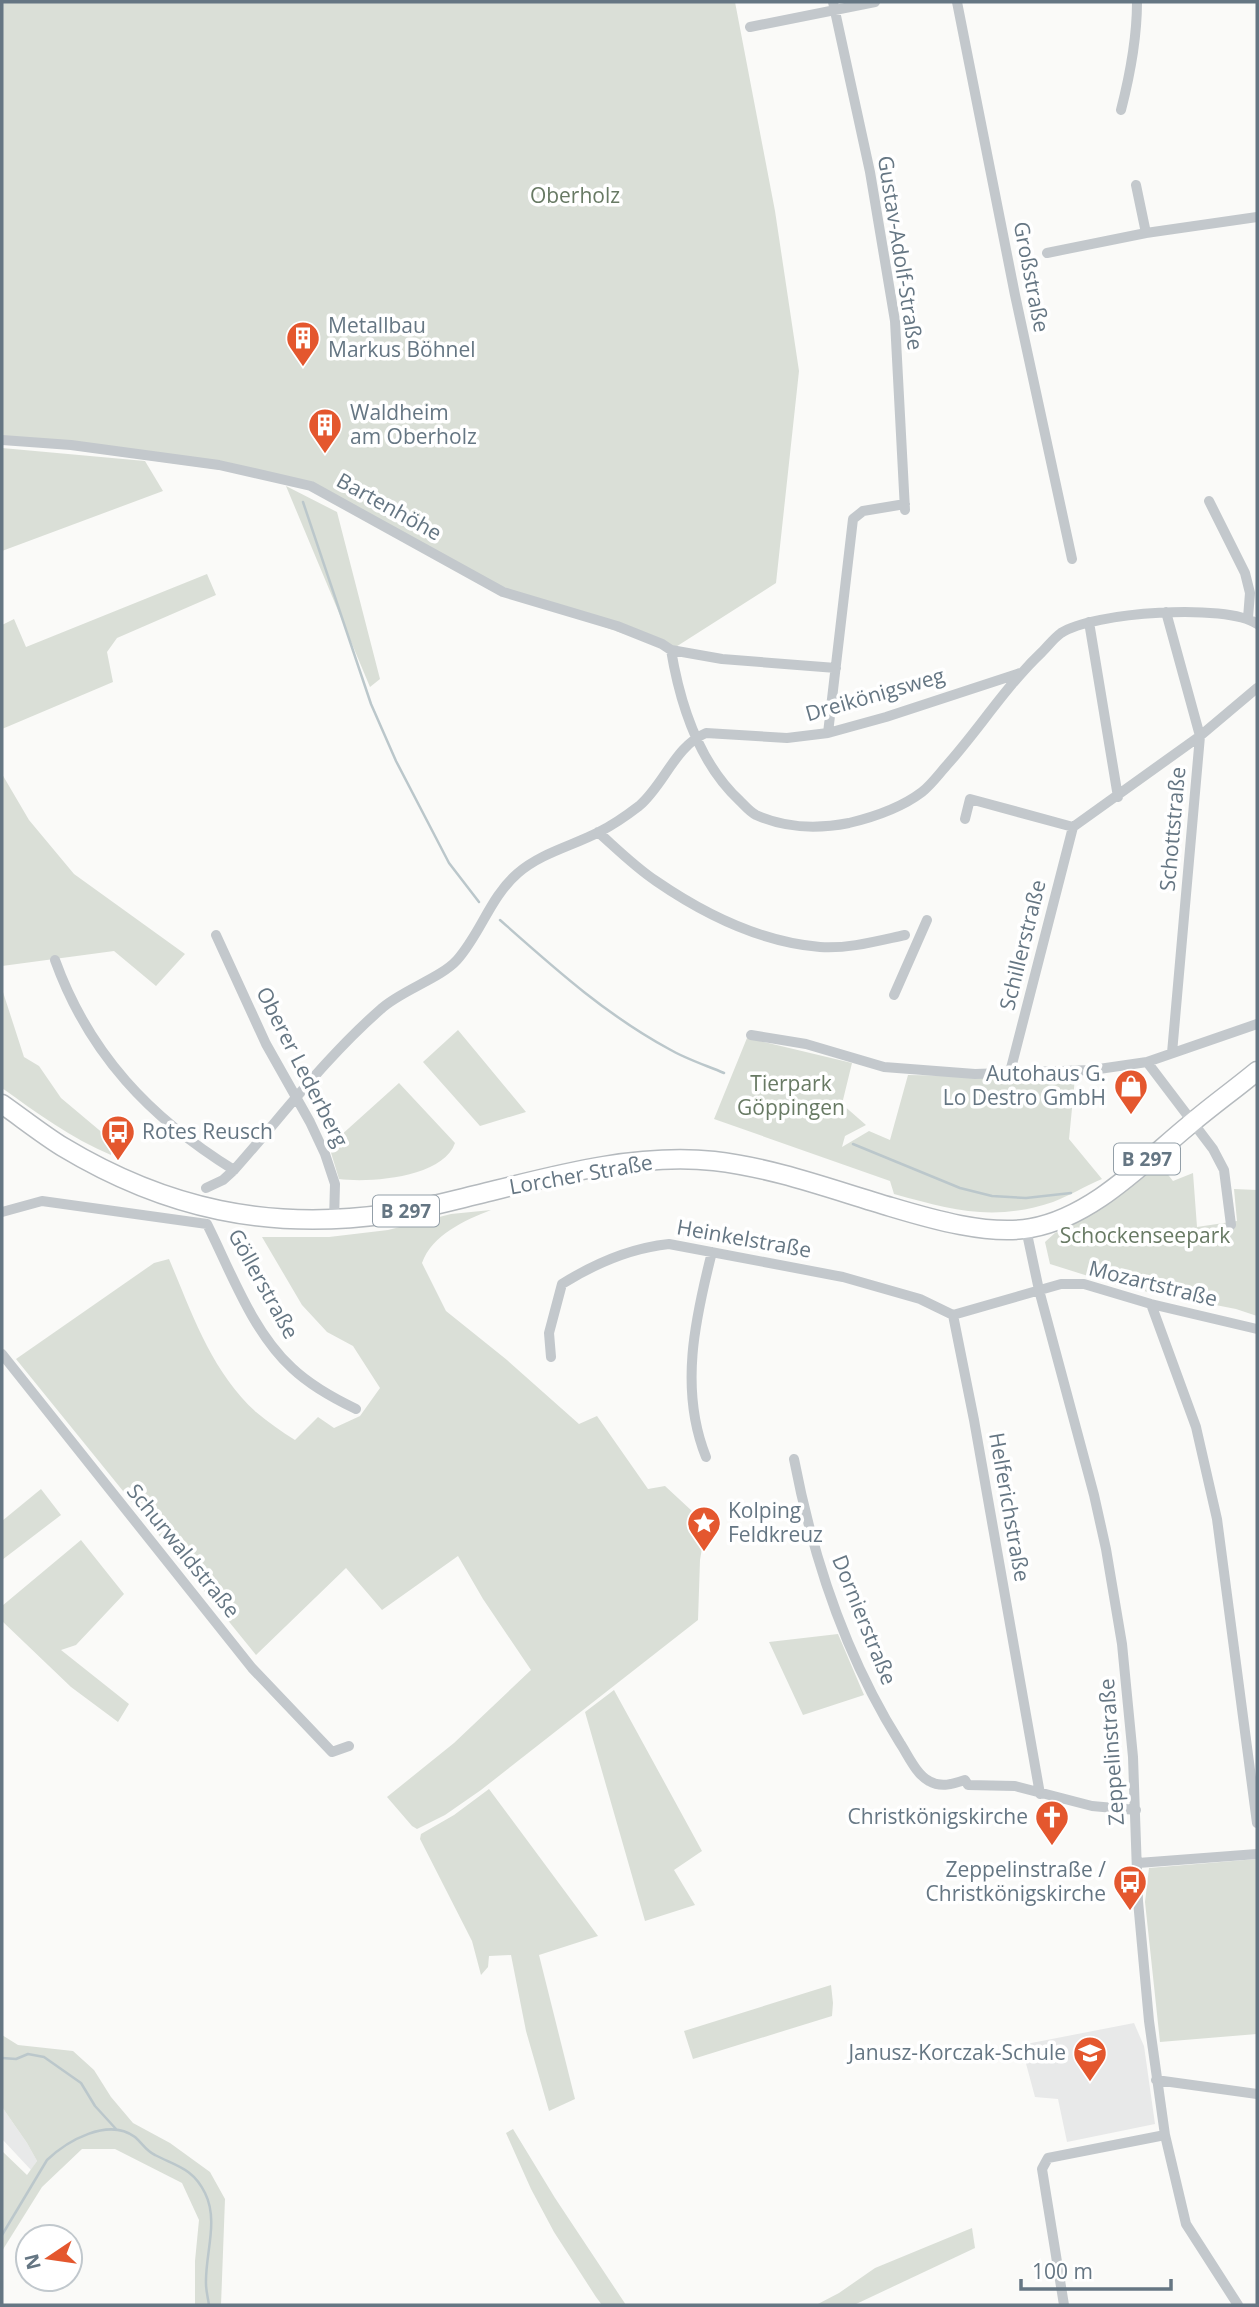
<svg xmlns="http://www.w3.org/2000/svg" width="1259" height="2307" font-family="'Open Sans',sans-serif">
	<rect width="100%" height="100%" fill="#fafaf8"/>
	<!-- built -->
	<path fill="#e8e9e9" d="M 1134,2023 L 1144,2046 L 1155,2124 L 1067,2142 L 1058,2099 L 1035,2097 L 1021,2045 Z
		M 2,2107 L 27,2143 L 37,2161 L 31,2170 L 2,2139 Z"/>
	<!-- green -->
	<path fill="#dadfd7" d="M 2,2 L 735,2 L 775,211 L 799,371 L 776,583 L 671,650 L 503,592 L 304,481 L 2,440 Z
		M 2,448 L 145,461 L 163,491 L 2,551 Z
		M 286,486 L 337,512 L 380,679 L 370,687 Z
		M 207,574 L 216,595 L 117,638 L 107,652 L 113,682 L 2,729 L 2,625 L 14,619 L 26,647 Z
		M 2,774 L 29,820 L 74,874 L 185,954 L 156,986 L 114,951 L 2,966 Z
		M 2,989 L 24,1057 L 39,1066 L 61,1098 L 111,1140 L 111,1155 C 71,1138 37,1113 2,1088 Z
		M 458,1030 L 526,1112 L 480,1126 L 423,1062 Z
		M 747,1038 L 852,1063 L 842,1104 L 866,1125 L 845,1136 L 842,1147 L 869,1131 L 890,1140 L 908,1075 L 1075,1078 L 1069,1139 L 1102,1179 C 1085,1186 1069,1196 1053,1202 C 993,1222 952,1210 894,1194 L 890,1181 L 714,1119 Z
		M 399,1083 L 455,1143 C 443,1178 369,1183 339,1179 L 329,1146 Z
		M 1158,1162 L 1173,1181 L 1193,1173 L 1197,1227 L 1237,1221 L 1234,1189 L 1257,1190 L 1257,1316 L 1236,1309 L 1123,1287 L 1050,1264 L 1045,1242 L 1055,1233 L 1085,1218 Z
		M 491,1210 C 465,1220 432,1235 422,1263 L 446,1311 L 507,1360 L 579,1424 L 597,1416 L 648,1489 L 665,1486 L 706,1524 L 700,1560 L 698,1620 L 481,1790 L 445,1815 L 417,1829 L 412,1826 L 387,1797 L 454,1743 L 531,1670 L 483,1599 L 458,1556 L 382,1610 L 346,1568 L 256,1655 L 16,1359 L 154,1263 L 169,1259 C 192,1313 211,1371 256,1412 C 268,1422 282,1432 295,1440 L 318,1417 L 334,1428 L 360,1416 L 380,1388 L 353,1346 L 327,1332 L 302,1305 L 262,1237 L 329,1237 L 388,1230 L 451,1214 Z
		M 41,1489 L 61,1515 L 2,1560 L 2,1521 Z
		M 81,1540 L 124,1594 L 76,1645 L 61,1650 L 129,1704 L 118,1722 L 71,1687 L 2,1621 L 2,1606 Z
		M 838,1634 L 864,1695 L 803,1715 L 769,1642 Z
		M 614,1690 L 702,1851 L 674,1870 L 695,1905 L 645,1921 L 585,1712 Z
		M 489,1789 L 598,1936 L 539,1955 L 575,2099 L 549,2111 L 526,2031 L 511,1955 L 489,1956 L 488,1967 L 481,1975 L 472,1941 L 420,1839 L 421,1834 L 454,1815 Z
		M 1257,1859 L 1257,2034 L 1160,2042 L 1145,1902 L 1149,1868 Z
		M 831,1985 L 833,2003 L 832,2016 L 693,2059 L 684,2031 Z
		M 2,2035 L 18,2045 L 73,2051 L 94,2070 L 111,2097 L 133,2123 L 170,2143 L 210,2172 L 225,2199 L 221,2305 L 195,2305 L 195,2261 L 199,2220 L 182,2183 L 115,2149 L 82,2149 L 42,2187 L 2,2251 L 2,2151 L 27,2175 L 37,2161 L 27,2143 L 2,2107 Z
		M 513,2129 L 555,2198 L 626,2305 L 602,2305 L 596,2297 L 554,2232 L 531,2189 L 506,2133 Z
		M 972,2228 L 975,2248 L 854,2305 L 816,2305 L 839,2293 L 875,2268 Z"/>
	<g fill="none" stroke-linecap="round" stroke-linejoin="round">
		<!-- stream -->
		<path stroke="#bbc7cb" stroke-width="2.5" d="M 303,502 L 371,704 L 396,761 L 449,863 L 479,902
			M 500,920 C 553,967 606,1015 669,1049 C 686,1059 705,1065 724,1073
			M 853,1144 L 960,1188 L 992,1196 L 1026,1198 L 1071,1193
			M 2,2058 L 16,2059 L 28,2054 L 44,2057 L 81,2083 L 95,2106 L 116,2129
			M 2,2235 L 47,2160 C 67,2141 108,2117 135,2137 C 142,2143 146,2151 155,2155 C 176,2166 193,2168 205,2193 C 219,2221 205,2254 206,2284 C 206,2291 208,2298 209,2305"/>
		<!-- primary casing -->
		<g stroke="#b5babe" stroke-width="21">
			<path id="primary" d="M 2,1104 C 22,1118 42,1134 63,1147 C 166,1209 269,1231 388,1214 C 419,1210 450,1201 480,1194 C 556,1175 635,1153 714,1161 C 775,1168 833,1190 891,1207 C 931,1219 989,1236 1031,1228 C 1092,1217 1142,1164 1188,1126 C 1210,1107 1234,1090 1257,1071"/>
		</g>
		<!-- street -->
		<path stroke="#c3c8cc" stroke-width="10" d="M 833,2 L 870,172 L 895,321 L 905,510
			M 957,2 L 1015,295 L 1072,559
			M 750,27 L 875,2
			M 1121,110 C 1130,75 1137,38 1137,2
			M 1136,185 L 1146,233 L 1257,217
			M 1047,253 L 1146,233
			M 2,440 L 71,445 L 219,465 L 311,486 L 503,592 L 617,626 L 662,644 L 671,650 C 680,704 699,763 740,801 C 745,806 750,812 756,815 C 785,828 818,829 849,823 C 874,817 901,808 922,792 C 931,785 939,774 947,765 C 980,728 1006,686 1042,652 C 1048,646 1054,638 1061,633 C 1092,612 1227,603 1257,624
			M 1209,501 L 1245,573 L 1250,593 L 1248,618
			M 1166,612 L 1200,736 L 1172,1053
			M 1089,622 L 1118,797
			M 671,650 L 722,659 L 836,668
			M 828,733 L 853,519 L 863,511 L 905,504
			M 965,819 L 970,799 L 1073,827
			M 598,832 C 617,849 635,867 656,881 C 704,914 760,942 820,947 C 848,949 877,941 905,935
			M 216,935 L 266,1044 L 310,1122 L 325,1154 L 335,1184 L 334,1220
			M 55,960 C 89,1054 150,1118 234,1170
			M 894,995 L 927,920
			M 751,1035 L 806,1044 L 884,1067 L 975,1074 L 1092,1070 L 1147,1062 L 1257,1024
			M 1147,1062 L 1213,1149 L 1224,1170 L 1231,1225
			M 1010,1072 L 1073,827 L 1200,736 L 1257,688
			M 206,1188 L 223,1180 L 234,1170 C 282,1116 326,1057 381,1009 C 400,991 441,978 457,960 C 481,933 490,897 518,873 C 541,853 572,846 599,832 C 613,825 626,816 639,806 C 664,785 675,746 706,733 L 787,738 L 828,733 L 886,717 L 1020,673
			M 2,1212 L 42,1201 L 207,1224 C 231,1272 252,1331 292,1368 C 311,1386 333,1398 356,1409
			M 1026,1229 L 1039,1290 L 1094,1495 L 1106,1549 L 1122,1644 L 1133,1757 L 1138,1901 L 1149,2021 L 1165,2135 L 1186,2224 L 1238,2305
			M 1151,1304 L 1196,1427 L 1217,1519 L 1257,1823
			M 2,1354 L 252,1668 L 332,1752 L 349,1746
			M 551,1357 L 549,1333 L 562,1284 C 594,1264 631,1248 669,1244 L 843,1277 L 920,1299 L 953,1315
			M 706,1457 C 679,1390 695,1319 712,1252
			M 794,1459 C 813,1558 846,1657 900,1743 C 908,1755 916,1774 929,1781 C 941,1788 953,1784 965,1780 L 968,1785 L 1015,1786 L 1092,1806 L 1136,1810
			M 1040,1794 L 974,1420 L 953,1315 L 1061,1284 L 1084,1284 L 1151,1304 L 1257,1329
			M 1138,1863 L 1257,1854
			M 1156,2080 L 1257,2094
			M 1064,2305 L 1042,2169 L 1048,2158 L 1165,2135"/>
		<!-- primary -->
		<use href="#primary" stroke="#fff" stroke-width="18"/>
	</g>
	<!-- icons -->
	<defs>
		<g id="building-pin" transform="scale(1.75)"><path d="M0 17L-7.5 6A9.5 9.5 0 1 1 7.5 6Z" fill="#e4572e" stroke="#fff"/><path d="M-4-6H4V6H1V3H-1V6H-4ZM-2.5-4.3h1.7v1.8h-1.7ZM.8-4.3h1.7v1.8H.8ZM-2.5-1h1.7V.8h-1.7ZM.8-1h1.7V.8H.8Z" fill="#fff"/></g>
		<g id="shop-pin" transform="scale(1.75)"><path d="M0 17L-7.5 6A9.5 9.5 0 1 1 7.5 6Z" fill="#e4572e" stroke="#fff"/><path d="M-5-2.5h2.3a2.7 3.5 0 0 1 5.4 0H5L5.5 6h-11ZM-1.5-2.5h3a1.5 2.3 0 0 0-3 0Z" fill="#fff"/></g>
		<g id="bus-pin" transform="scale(1.75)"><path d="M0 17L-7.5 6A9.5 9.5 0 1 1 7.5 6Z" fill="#e4572e" stroke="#fff"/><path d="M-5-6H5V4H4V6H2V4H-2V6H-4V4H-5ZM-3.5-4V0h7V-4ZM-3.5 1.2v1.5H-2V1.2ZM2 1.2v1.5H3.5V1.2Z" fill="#fff"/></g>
		<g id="sight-pin" transform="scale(1.75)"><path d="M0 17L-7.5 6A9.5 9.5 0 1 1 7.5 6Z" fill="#e4572e" stroke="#fff"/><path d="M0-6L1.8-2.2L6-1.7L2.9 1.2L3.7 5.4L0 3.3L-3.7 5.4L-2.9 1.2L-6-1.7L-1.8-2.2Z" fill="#fff"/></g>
		<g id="church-pin" transform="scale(1.75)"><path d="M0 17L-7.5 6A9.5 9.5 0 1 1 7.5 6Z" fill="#e4572e" stroke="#fff"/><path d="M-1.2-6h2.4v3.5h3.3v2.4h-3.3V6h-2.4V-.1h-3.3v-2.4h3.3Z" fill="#fff"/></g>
		<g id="school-pin" transform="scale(1.75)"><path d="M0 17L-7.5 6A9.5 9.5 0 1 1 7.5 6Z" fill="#e4572e" stroke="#fff"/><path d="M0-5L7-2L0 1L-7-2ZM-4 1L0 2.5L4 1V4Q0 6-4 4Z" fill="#fff"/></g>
	</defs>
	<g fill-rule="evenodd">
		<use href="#building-pin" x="303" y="338"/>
		<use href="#building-pin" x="325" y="425"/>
		<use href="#shop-pin" x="1131" y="1086"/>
		<use href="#bus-pin" x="118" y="1132"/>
		<use href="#sight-pin" x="704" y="1523"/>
		<use href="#church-pin" x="1052" y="1817"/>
		<use href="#bus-pin" x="1130" y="1882"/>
		<use href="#school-pin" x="1090" y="2053"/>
	</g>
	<g text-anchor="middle" stroke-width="7" stroke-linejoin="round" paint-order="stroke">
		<!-- shield labels -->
		<g fill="#fff" stroke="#939fa8" stroke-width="2">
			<rect x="1114" y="1143.5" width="66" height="31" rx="5"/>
			<rect x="373" y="1195.5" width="66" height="31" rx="5"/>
		</g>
		<g font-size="19" font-weight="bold" fill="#657683">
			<text x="1147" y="1166">B 297</text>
			<text x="406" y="1218">B 297</text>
		</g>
		<!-- park labels -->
		<g font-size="21" fill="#687a64" stroke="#fff">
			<text x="575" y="203">Oberholz</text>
			<text x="791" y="1091">Tierpark<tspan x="791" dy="24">Göppingen</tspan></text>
			<text x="1145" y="1243">Schockenseepark</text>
		</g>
		<!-- street labels -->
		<g font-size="21" fill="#657683" stroke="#fff">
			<text transform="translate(900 253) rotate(81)" y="7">Gustav-Adolf-Straße</text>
			<text transform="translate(1031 277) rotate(79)" y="7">Großstraße</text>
			<text transform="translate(389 507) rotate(29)" y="7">Bartenhöhe</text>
			<text transform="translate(875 695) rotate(-16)" y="7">Dreikönigsweg</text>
			<text transform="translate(1173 829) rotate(-85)" y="7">Schottstraße</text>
			<text transform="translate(1023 945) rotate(-76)" y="7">Schillerstraße</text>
			<text transform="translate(302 1067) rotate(63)" y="7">Oberer Lederberg</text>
			<text transform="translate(581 1175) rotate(-10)" y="7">Lorcher Straße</text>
			<text transform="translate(744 1239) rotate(10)" y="7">Heinkelstraße</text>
			<text transform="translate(263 1284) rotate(61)" y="7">Göllerstraße</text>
			<text transform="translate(1153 1284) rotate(14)" y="7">Mozartstraße</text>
			<text transform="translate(1009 1507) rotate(80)" y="7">Helferichstraße</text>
			<text transform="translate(183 1551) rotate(51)" y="7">Schurwaldstraße</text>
			<text transform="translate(864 1620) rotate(68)" y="7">Dornierstraße</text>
			<text transform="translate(1112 1752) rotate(-94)" y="7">Zeppelinstraße</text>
		</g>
		<!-- poi labels -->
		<g font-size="21" fill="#657683" stroke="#fff" text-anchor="start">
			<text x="328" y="333">Metallbau<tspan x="328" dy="24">Markus Böhnel</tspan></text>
			<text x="350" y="420">Waldheim<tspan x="350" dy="24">am Oberholz</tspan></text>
			<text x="1106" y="1081" text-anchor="end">Autohaus G.<tspan x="1106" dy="24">Lo Destro GmbH</tspan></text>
			<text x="142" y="1139">Rotes Reusch</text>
			<text x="728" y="1518">Kolping<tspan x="728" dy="24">Feldkreuz</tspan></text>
			<text x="1028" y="1824" text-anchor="end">Christkönigskirche</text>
			<text x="1106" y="1877" text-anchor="end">Zeppelinstraße /<tspan x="1106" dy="24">Christkönigskirche</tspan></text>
			<text x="1066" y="2060" text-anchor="end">Janusz-Korczak-Schule</text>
		</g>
	</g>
	<!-- border -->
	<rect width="1259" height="2307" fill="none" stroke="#657683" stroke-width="7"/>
	<!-- north arrow -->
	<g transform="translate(49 2258) rotate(257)"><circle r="33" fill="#ffffff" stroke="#c1c8cd" stroke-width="2"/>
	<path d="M0-5L12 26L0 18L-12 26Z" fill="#e4572e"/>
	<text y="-10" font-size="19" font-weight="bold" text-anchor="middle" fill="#657683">N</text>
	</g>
	<!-- scale -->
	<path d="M1021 2279v10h150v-10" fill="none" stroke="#657683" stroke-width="3.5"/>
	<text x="1032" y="2279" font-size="21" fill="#657683" stroke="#ffffff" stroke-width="5" paint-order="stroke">100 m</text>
</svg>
